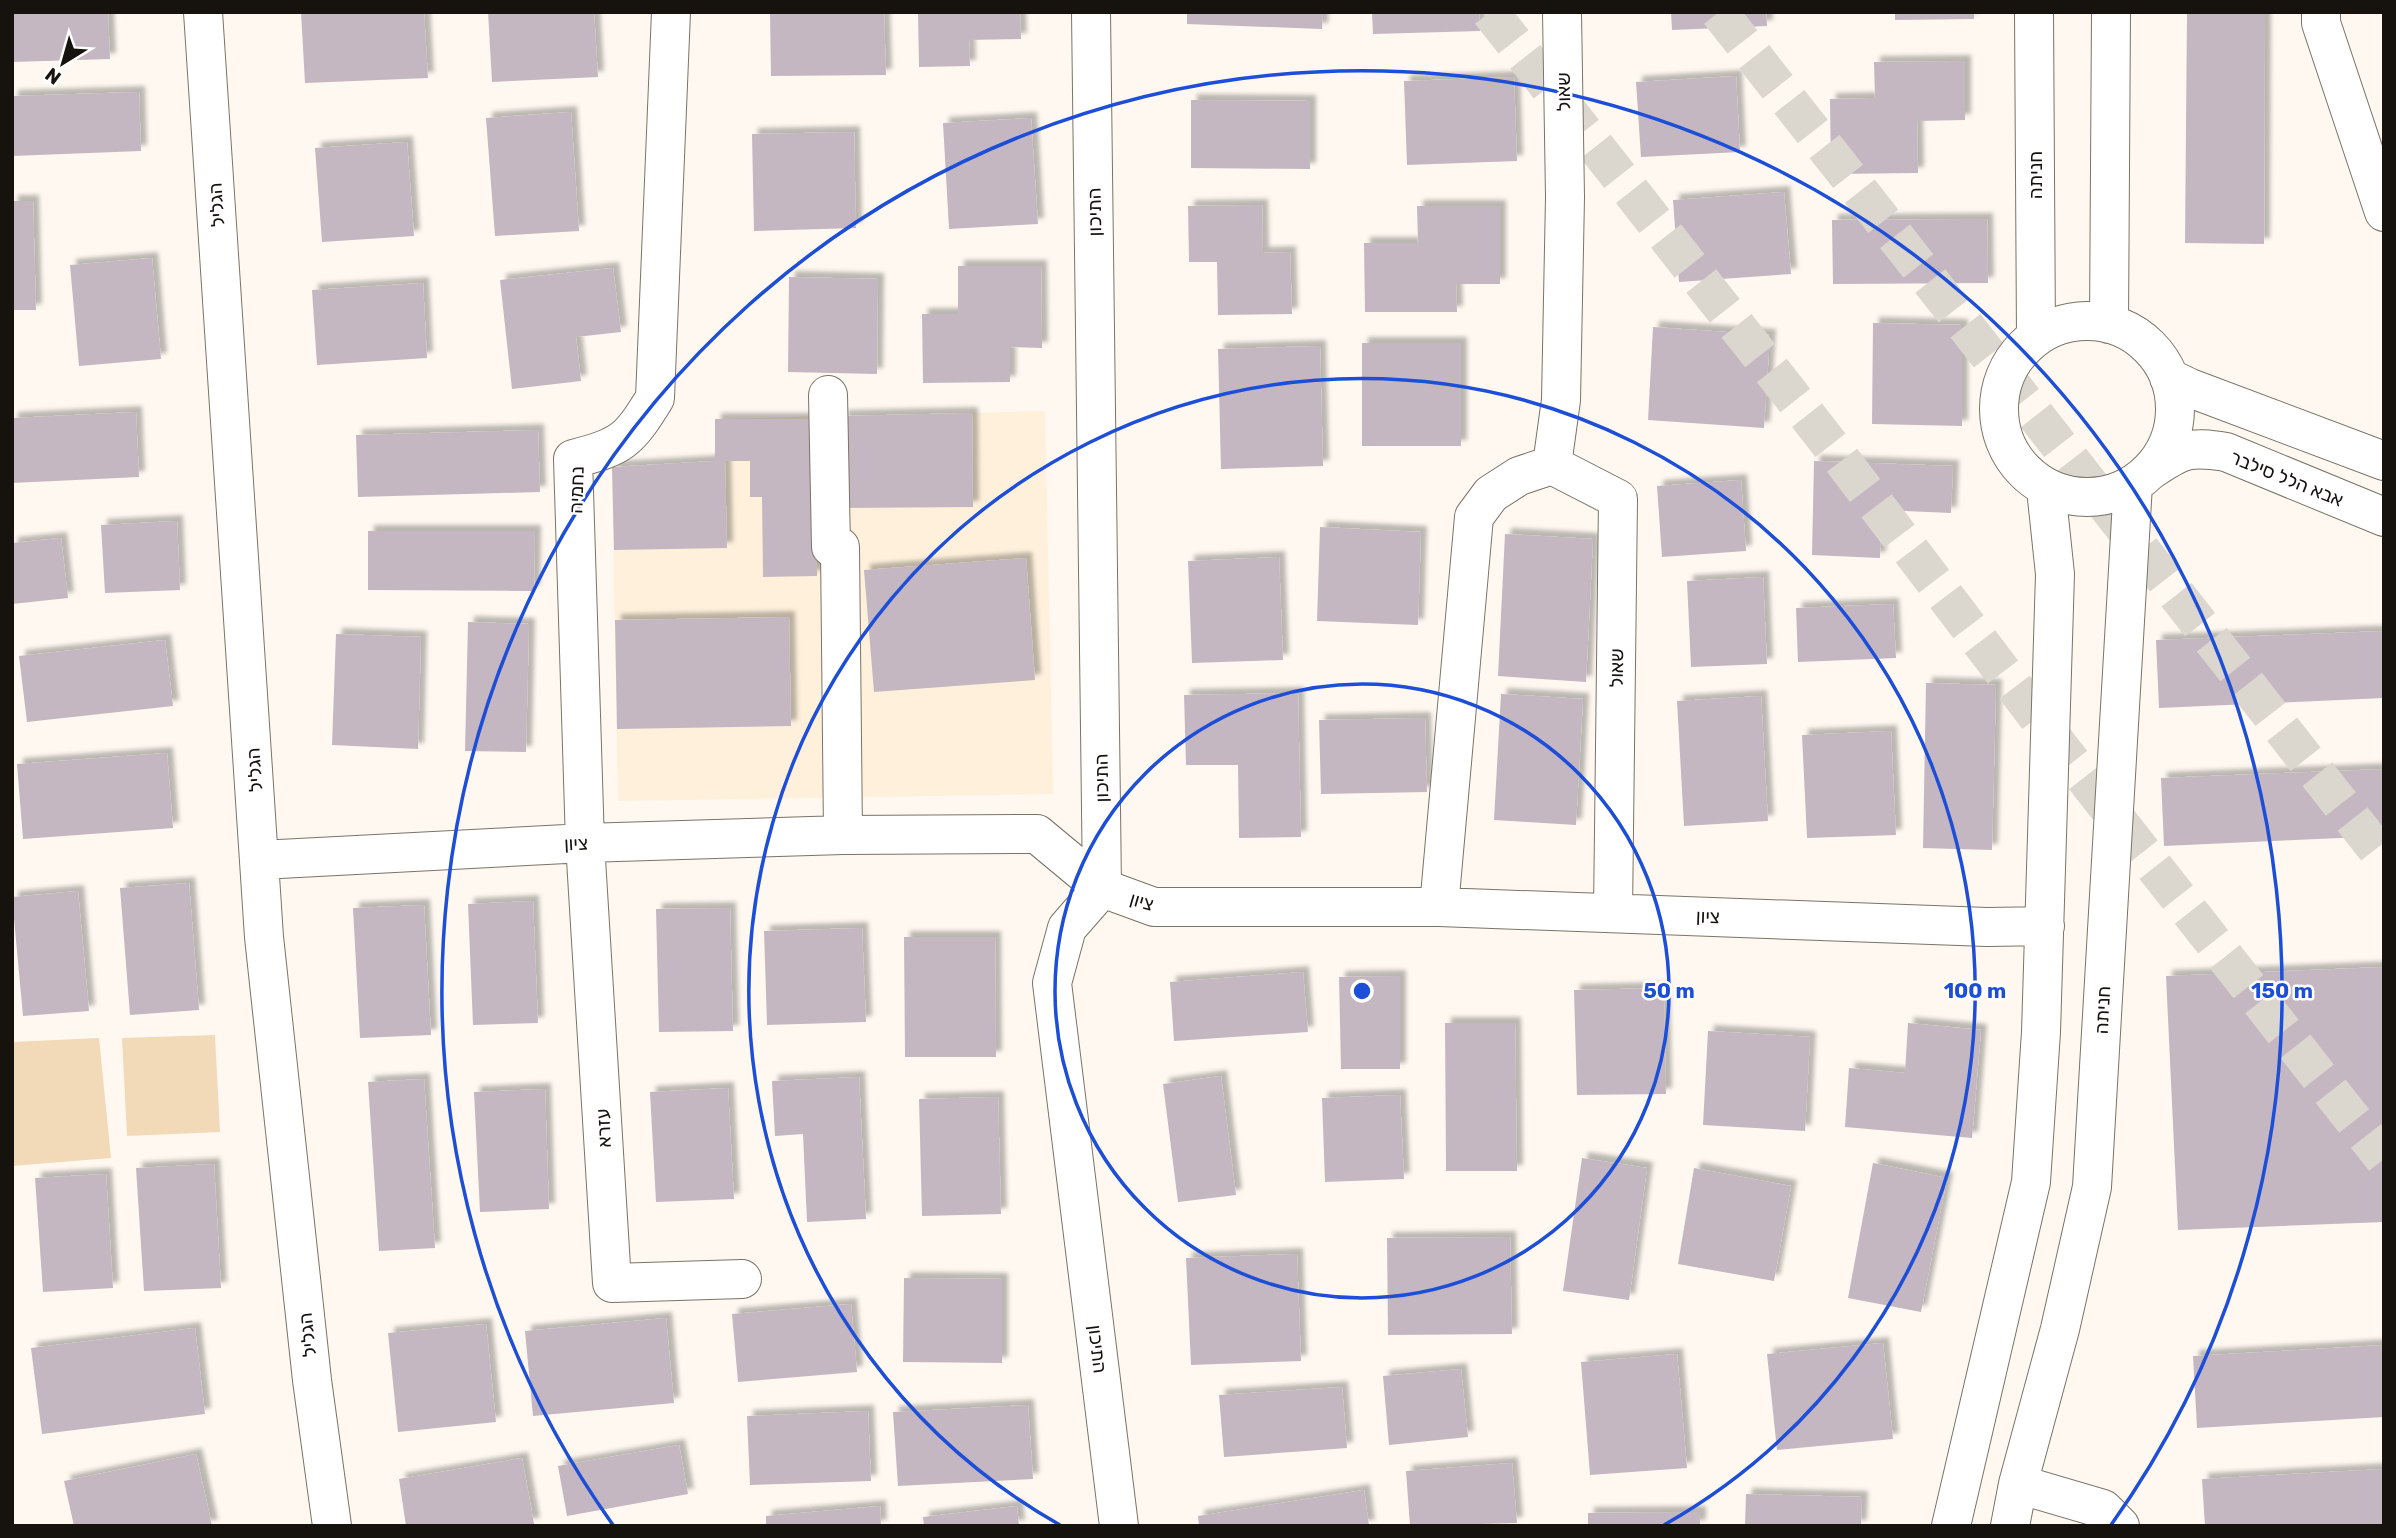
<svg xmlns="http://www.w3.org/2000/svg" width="2396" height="1538" font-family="Rubik,Heebo,sans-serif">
	<defs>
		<filter id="shadow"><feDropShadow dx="6" dy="-6" stdDeviation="2" flood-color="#0004"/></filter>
	</defs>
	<rect width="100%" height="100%" fill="#fef8f0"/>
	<!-- built -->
	<path fill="#fef0db" d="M 1045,411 L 1053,794 L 618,801 L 612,467 L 715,461 L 715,419 Z"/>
	<!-- green -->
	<path fill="#f2dab9" d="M 215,1035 L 220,1132 L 127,1136 L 122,1038 Z
		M 99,1038 L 111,1158 L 12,1166 L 12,1042 Z"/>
	<!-- building -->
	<path fill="#c5b7c2" filter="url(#shadow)" d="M 12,12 L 108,12 L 110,59 L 12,62 Z
		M 301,12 L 424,12 L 428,78 L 305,83 Z
		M 488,12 L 594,12 L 598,77 L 492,82 Z
		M 770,12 L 884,12 L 886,75 L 771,76 Z
		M 918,12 L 1020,12 L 1021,39 L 969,40 L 970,66 L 919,67 Z
		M 1187,12 L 1323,12 L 1322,29 L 1187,24 Z
		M 1372,12 L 1479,12 L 1480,31 L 1373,34 Z
		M 1671,12 L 1766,12 L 1767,26 L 1672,30 Z
		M 1895,12 L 1974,12 L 1974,19 L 1895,20 Z
		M 2187,12 L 2265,12 L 2264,244 L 2185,243 Z
		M 1965,61 L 1965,120 L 1917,121 L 1918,173 L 1831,174 L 1830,99 L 1875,98 L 1874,62 Z
		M 1736,76 L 1740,152 L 1641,157 L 1636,82 Z
		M 1514,77 L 1517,161 L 1407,165 L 1404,81 Z
		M 139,92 L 141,151 L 12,156 L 12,96 Z
		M 1191,100 L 1310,101 L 1310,169 L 1191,168 Z
		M 571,112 L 579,231 L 495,236 L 486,118 Z
		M 1031,118 L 1038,224 L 949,229 L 943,123 Z
		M 854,132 L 856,228 L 754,231 L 752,134 Z
		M 407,142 L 414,236 L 322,242 L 315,148 Z
		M 1784,192 L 1791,274 L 1679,282 L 1673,200 Z
		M 12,201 L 33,201 L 36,310 L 12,310 Z
		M 1262,205 L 1263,253 L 1290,252 L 1292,314 L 1218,315 L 1217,262 L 1189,262 L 1188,206 Z
		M 1417,206 L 1500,206 L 1500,284 L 1456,284 L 1457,312 L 1365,312 L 1364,243 L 1418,243 Z
		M 1987,219 L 1988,283 L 1833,284 L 1832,220 Z
		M 152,258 L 161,359 L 79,366 L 70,265 Z
		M 958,266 L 1041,266 L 1042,348 L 1010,347 L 1010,382 L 923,383 L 922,314 L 958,314 Z
		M 613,268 L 621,332 L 576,337 L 581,381 L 512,389 L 500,280 Z
		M 789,277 L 878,279 L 877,374 L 788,372 Z
		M 423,283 L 427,358 L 317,365 L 312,290 Z
		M 1873,323 L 1962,325 L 1962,426 L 1872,424 Z
		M 1653,327 L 1770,335 L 1764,428 L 1648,420 Z
		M 1362,343 L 1461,343 L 1461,446 L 1362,446 Z
		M 1320,346 L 1323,466 L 1221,469 L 1218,349 Z
		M 136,412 L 139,477 L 12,483 L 12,418 Z
		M 972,413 L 973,507 L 843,508 L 842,416 Z
		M 715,419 L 815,419 L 817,576 L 763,577 L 762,497 L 750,497 L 750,461 L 725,461 L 727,548 L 614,550 L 612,467 L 715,461 Z
		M 538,430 L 540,492 L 358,497 L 356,435 Z
		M 1814,461 L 1953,466 L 1951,513 L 1882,510 L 1880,558 L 1812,555 Z
		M 1741,480 L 1746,551 L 1662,557 L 1657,486 Z
		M 177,521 L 180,590 L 105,593 L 101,525 Z
		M 1320,527 L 1421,532 L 1418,625 L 1317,621 Z
		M 368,531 L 535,531 L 534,591 L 368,590 Z
		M 1505,534 L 1593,539 L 1586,682 L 1498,676 Z
		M 61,538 L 68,598 L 12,604 L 12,543 Z
		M 1279,557 L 1283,660 L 1192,663 L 1188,561 Z
		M 1026,558 L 1035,680 L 874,692 L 864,570 Z
		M 1763,577 L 1767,664 L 1691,667 L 1687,581 Z
		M 1893,604 L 1896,658 L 1798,662 L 1796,608 Z
		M 789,617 L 791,726 L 617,729 L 615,620 Z
		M 468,622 L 529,624 L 526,752 L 465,751 Z
		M 2384,631 L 2384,698 L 2159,708 L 2156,640 Z
		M 336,634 L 421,637 L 418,749 L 332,745 Z
		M 165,640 L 173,706 L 27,722 L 19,656 Z
		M 1926,683 L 1996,685 L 1992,850 L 1923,848 Z
		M 1298,693 L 1301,837 L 1239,838 L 1238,765 L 1186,765 L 1184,695 Z
		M 1501,694 L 1583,699 L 1576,825 L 1494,820 Z
		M 1761,696 L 1768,821 L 1684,826 L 1677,701 Z
		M 1425,718 L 1427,792 L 1321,794 L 1319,720 Z
		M 1891,731 L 1896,835 L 1807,838 L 1802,735 Z
		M 167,753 L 173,828 L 23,839 L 17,764 Z
		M 2384,769 L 2384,836 L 2164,846 L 2161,778 Z
		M 189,883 L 199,1010 L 130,1015 L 120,888 Z
		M 78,891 L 89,1011 L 23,1016 L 12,897 Z
		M 533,901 L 538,1023 L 473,1025 L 468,904 Z
		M 424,905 L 431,1035 L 360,1038 L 353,908 Z
		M 730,908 L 733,1031 L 659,1032 L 656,909 Z
		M 862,928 L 866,1022 L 767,1025 L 764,931 Z
		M 904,937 L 995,937 L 996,1057 L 905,1057 Z
		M 2384,967 L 2384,1222 L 2178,1230 L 2166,976 Z
		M 1303,972 L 1308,1032 L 1174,1041 L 1170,982 Z
		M 1400,976 L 1400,1069 L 1341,1069 L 1339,977 Z
		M 1664,988 L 1666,1094 L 1577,1095 L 1574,990 Z
		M 1445,1023 L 1515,1023 L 1517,1171 L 1446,1171 Z
		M 1908,1023 L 1981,1030 L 1972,1138 L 1845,1127 L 1849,1068 L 1905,1073 Z
		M 1708,1031 L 1810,1037 L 1805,1131 L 1703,1125 Z
		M 1221,1076 L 1236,1195 L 1178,1202 L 1163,1084 Z
		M 859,1077 L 866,1219 L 807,1222 L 803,1134 L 775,1136 L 772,1081 Z
		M 424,1079 L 435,1248 L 379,1251 L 368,1082 Z
		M 728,1088 L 734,1199 L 656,1202 L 650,1092 Z
		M 545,1089 L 549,1209 L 480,1212 L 474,1092 Z
		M 1400,1095 L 1404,1179 L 1325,1182 L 1322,1098 Z
		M 998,1097 L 1001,1214 L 922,1216 L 919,1099 Z
		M 1582,1158 L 1647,1168 L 1629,1300 L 1563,1291 Z
		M 1873,1163 L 1947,1178 L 1921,1312 L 1848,1298 Z
		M 214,1164 L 221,1288 L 144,1291 L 136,1168 Z
		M 1694,1168 L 1791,1186 L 1774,1281 L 1678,1264 Z
		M 106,1174 L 113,1288 L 43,1292 L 35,1178 Z
		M 1510,1237 L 1512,1334 L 1388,1335 L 1387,1238 Z
		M 1297,1254 L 1301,1361 L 1191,1365 L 1186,1258 Z
		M 904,1278 L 1002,1279 L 1002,1363 L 903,1362 Z
		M 851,1304 L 857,1372 L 738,1382 L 732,1314 Z
		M 666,1318 L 674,1403 L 533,1416 L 525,1331 Z
		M 486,1324 L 496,1422 L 398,1432 L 388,1333 Z
		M 195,1328 L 205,1414 L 42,1434 L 31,1348 Z
		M 1883,1343 L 1893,1439 L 1777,1450 L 1767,1354 Z
		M 2384,1345 L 2384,1417 L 2197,1428 L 2193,1356 Z
		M 1677,1354 L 1687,1468 L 1590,1475 L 1581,1362 Z
		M 1461,1369 L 1468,1437 L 1389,1445 L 1383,1376 Z
		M 1342,1387 L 1347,1448 L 1224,1457 L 1219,1395 Z
		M 1028,1405 L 1033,1479 L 898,1486 L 893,1412 Z
		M 868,1411 L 871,1481 L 750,1485 L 747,1416 Z
		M 679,1445 L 688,1494 L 567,1516 L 558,1466 Z
		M 196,1454 L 212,1526 L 74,1526 L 64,1481 Z
		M 522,1458 L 534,1524 L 406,1526 L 399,1479 Z
		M 1512,1463 L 1517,1523 L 1410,1526 L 1406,1471 Z
		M 2384,1469 L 2384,1526 L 2205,1526 L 2202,1479 Z
		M 1364,1490 L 1369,1526 L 1199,1526 L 1198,1516 Z
		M 1746,1494 L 1862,1497 L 1861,1526 L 1745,1526 Z
		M 880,1506 L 881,1526 L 766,1526 L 766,1516 Z
		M 1017,1506 L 1019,1526 L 924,1526 L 923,1517 Z
		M 1700,1512 L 1700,1526 L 1588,1526 L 1588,1513 Z"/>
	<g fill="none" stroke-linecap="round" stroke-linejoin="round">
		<!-- highway-tunnel -->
		<path stroke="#dbd6ce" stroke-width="38" stroke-dasharray="38 19" stroke-linecap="butt" d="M 1490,12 L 1835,451 L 2060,747 L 2384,1159
			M 1719,12 L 2384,859"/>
		<!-- minor casing -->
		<g stroke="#7c7367" stroke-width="40">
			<path id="minor" d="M 203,12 L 264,937 L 312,1380 L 332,1526
				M 671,12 L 655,398 C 628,442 622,446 573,459 L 585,843 L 612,1283 L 742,1279
				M 1091,12 L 1102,888 L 1067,928 L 1052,983 L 1119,1526
				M 2034,12 L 2036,337
				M 2321,12 L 2321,23 L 2384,212
				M1999 409a88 88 0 1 1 176 0a88 88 0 1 1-176 0Z
				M 2109,324 L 2111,12
				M 2169,378 L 2190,388 L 2384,461
				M 828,395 L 831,547 L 840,547 L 843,835
				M 1552,465 L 1561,400 L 1565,197 L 1562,12
				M 2151,470 C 2182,449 2189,446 2226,452 L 2384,517
				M 260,860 L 585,843 L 843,835 L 1037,834 L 1102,888 L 1154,907 L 1439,907 L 1987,927 L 2045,926
				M 1439,907 L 1474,517 L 1491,494 L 1519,476 L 1552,465 L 1618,499 L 1613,913
				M 2018,1484 L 2103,1509 L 2120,1526
				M 1951,1526 L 2031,1182 L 2041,1032 L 2055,574 L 2046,489
				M 2010,1526 L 2018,1484 L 2060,1329 L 2092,1187 L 2133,484"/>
		</g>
		<!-- minor -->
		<use href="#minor" stroke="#fff" stroke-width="38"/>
	</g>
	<!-- distance rings -->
	<g fill="none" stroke="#1d4ed8" stroke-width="3.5">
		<circle cx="1362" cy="991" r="307"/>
		<path d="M1060 1525A613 613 0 1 1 1664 1525"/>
		<path d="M613 1525A920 920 0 1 1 2111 1525"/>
	</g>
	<g text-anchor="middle" stroke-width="5" stroke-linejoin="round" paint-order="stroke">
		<!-- street labels -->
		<g font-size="19" fill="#16120e" stroke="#fff">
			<text transform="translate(1563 92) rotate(-91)" y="7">שאול</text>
			<text transform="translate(2035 175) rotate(-90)" y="7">חניתה</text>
			<text transform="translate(216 205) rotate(-94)" y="7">הגליל</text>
			<text transform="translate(1094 212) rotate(-91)" y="7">התיכון</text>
			<text transform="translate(2287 478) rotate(22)" y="7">אבא הלל סילבר</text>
			<text transform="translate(576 490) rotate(-88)" y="7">נחמיה</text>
			<text transform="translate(1616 668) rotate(-89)" y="7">שאול</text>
			<text transform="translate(254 770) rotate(-94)" y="7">הגליל</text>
			<text transform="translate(1101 778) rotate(-91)" y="7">התיכון</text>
			<text transform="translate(576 843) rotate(-3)" y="7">ציון</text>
			<text transform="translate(1142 901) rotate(16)" y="7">ציון</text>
			<text transform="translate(1708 916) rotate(2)" y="7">ציון</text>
			<text transform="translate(2102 1010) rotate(-87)" y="7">חניתה</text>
			<text transform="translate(603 1128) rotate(-93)" y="7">עזרא</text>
			<text transform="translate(307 1335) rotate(-96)" y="7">הגליל</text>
			<text transform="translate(1098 1349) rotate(83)" y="7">התיכון</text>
		</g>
	</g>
	<circle cx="1362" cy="991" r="10" fill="#1d4ed8" stroke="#fff" stroke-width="3.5"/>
	<g font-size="21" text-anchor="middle" font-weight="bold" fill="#1d4ed8" stroke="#fff" stroke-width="5" stroke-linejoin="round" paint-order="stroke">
		<text x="1669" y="998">50 m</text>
		<text x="1975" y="998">100 m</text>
		<text x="2282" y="998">150 m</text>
	</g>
	<!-- border -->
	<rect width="2396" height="1538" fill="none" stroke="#16120e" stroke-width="28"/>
	<!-- north arrow -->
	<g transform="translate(63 63) rotate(217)" stroke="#ffffff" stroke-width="5" paint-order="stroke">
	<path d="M0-5L12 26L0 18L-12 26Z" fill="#16120e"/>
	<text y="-10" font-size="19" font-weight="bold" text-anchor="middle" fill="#16120e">N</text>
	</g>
</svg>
